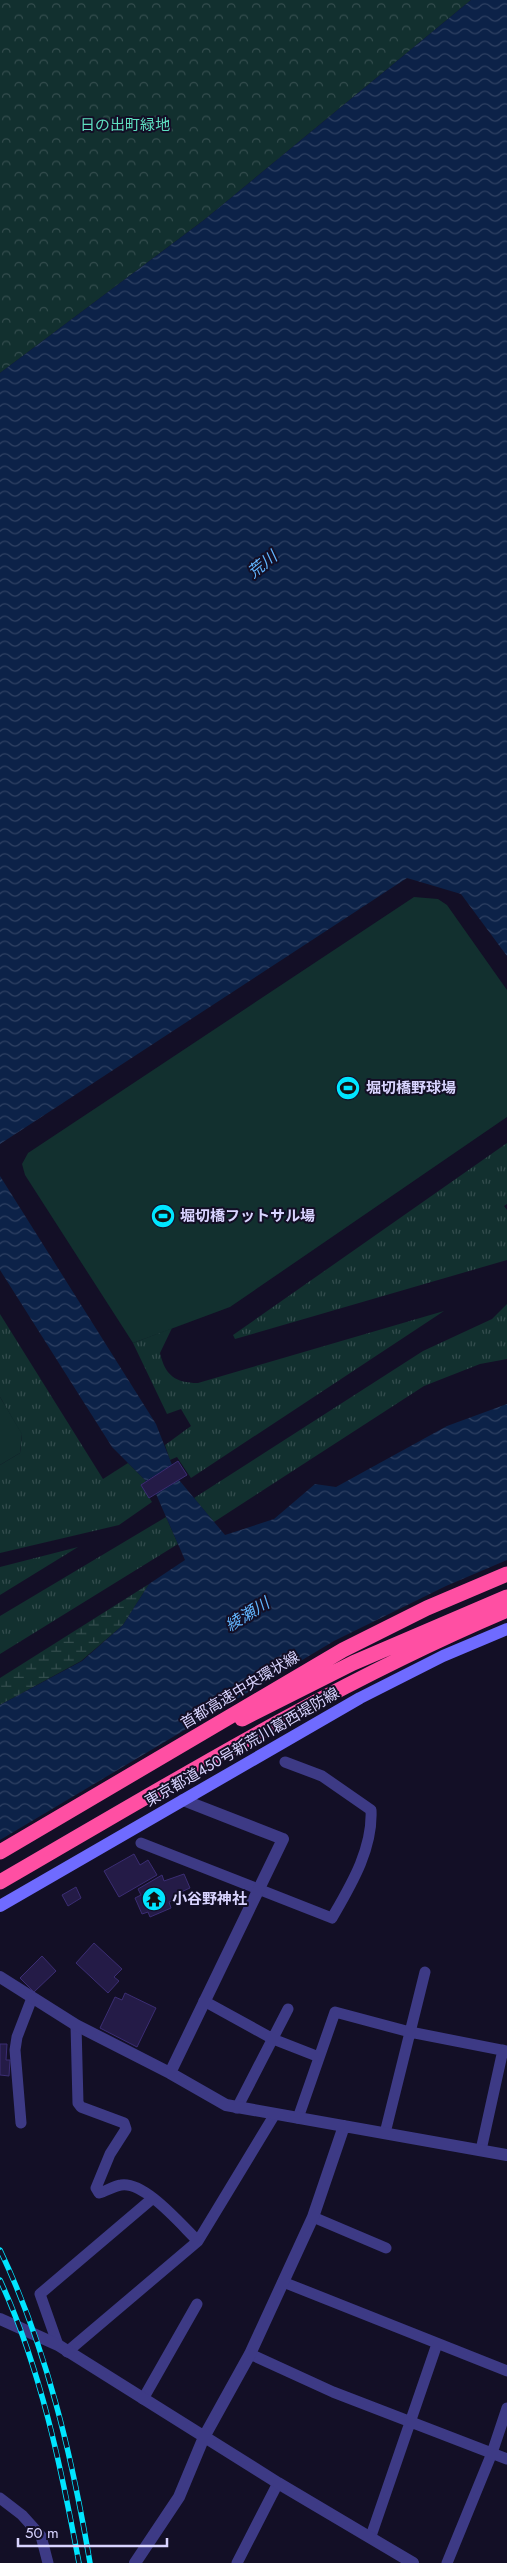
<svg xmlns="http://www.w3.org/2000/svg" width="507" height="2563" font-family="Jost,'Noto Sans JP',sans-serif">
	<defs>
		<pattern id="grass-tufts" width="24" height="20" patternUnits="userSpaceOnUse" patternTransform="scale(1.25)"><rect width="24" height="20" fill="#12302f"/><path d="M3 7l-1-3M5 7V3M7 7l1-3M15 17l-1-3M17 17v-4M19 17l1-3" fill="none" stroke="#344d4e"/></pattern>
		<pattern id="wetland-marsh" width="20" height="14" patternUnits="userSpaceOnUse" patternTransform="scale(1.25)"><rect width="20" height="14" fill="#12302f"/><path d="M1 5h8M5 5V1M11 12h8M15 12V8" fill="none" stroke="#344d4e"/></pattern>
		<pattern id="park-crowns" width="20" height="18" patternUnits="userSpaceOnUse" patternTransform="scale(1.25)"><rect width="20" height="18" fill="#12302f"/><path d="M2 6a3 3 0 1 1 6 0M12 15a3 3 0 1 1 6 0" fill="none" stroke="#344d4e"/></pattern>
		<pattern id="water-waves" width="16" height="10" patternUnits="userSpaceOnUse" patternTransform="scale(1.25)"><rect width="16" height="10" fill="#0c2248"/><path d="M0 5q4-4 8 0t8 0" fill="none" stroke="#2f4163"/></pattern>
	</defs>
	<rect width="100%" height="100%" fill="#130f26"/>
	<!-- grass -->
	<path fill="url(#grass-tufts)" d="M 507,1143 L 507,1204 L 504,1206 L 507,1210 L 507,1260 L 235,1339 L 233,1335 Z
		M 507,1304 L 507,1359 L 480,1364 L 424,1386 L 214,1522 L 194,1498 L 423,1351 L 492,1319 Z
		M 444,1311 L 191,1478 L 177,1457 L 170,1460 L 165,1445 L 191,1426 L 181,1409 L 167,1414 L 133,1343 L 172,1328 L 160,1353 C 165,1375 175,1383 198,1383 Z
		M 0,1314 L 103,1479 L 128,1463 L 146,1481 L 141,1485 L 152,1502 L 119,1525 L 0,1553 L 0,1465 L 20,1453 L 22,1435 L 0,1397 Z
		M 166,1517 L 178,1544 L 0,1654 L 0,1616 Z
		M 78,1547 L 0,1595 L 0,1567 Z"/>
	<!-- wetland -->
	<path fill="url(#wetland-marsh)" d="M 149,1584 L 123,1625 L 81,1661 L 0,1705 L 0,1678 Z"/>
	<!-- park -->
	<path fill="url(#park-crowns)" d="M 0,0 L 471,0 L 204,220 L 0,373 Z"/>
	<!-- pitch -->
	<path fill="#12302f" d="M 414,897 L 438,899 L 447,905 L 507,990 L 507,1117 L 230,1307 L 133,1343 L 25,1175 L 22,1164 L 28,1153 Z
		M 0,1397 L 22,1434 L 20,1453 L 0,1465 Z"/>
	<!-- water -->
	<path fill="url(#water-waves)" d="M 471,0 L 507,0 L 507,956 L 461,894 L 407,878 L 0,1144 L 0,373 L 204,220 Z
		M 0,1176 L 156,1424 L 172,1465 L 146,1481 L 112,1447 L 0,1270 Z
		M 507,1404 L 507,1560 L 446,1586 L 334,1641 L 0,1840 L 0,1705 L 82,1661 L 123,1625 L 149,1584 L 185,1560 L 156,1494 L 179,1480 L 225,1535 L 274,1519 L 315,1484 L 336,1487 L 447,1426 Z"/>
	<!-- building -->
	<path fill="#241b47" stroke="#3b2d73" d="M 178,1461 L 187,1475 L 149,1498 L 141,1485 Z
		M 134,1854 L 140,1865 L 148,1860 L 157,1875 L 119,1897 L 104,1871 Z
		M 184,1874 L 190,1888 L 181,1892 L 183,1896 L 169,1902 L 171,1908 L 150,1917 L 148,1912 L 142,1914 L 135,1898 L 141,1895 L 138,1889 L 162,1875 L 164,1881 Z
		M 76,1887 L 81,1898 L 68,1906 L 62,1895 Z
		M 94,1943 L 122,1969 L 114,1977 L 119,1981 L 108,1993 L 76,1963 Z
		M 42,1956 L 56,1971 L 34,1992 L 20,1978 Z
		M 125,1993 L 156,2008 L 137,2047 L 100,2028 L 115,1997 L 122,2000 Z
		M 0,2044 L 7,2044 L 6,2060 L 10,2060 L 9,2076 L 0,2075 Z"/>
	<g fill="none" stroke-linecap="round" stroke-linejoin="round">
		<!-- lane -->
		<path stroke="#3d3a85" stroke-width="11" d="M 141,1843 L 332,1918 C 351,1885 373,1849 371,1810 L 322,1776 L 285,1762
			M 204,2001 L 273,2039 L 319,2057
			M 76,2025 L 78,2103 L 81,2107 L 124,2123 L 126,2129 L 110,2154 L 96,2188 L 99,2193 C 106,2191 114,2186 121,2185 C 145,2181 182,2226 198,2241
			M 237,2108 L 288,2009
			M 298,2118 L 335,2012 L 410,2032 L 507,2051
			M 21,2123 L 15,2050 L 17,2037 L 32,1998
			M 385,2133 L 425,1972
			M 481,2150 L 503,2050
			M 313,2217 L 386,2248
			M 283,2282 L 507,2371
			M 58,2345 L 40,2294 L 153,2198
			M 67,2352 L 198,2241 L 275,2114
			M 250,2354 L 333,2392 L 507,2459
			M 143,2399 L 197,2304
			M 0,2498 L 22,2515 L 41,2536 L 48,2563
			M 371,2536 L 437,2344
			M 237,2563 L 278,2483
			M 447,2563 L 492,2453 L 507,2408"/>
		<!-- street -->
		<path stroke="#3d3a85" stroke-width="12" d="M 0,1977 L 76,2025 L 170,2073 L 226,2105 L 507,2155
			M 170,2073 L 283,1839 L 183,1800
			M 0,2319 L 58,2345 L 278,2483 L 413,2563
			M 135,2563 L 179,2497 L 204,2437 L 250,2354 L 313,2217 L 344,2126"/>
		<!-- secondary -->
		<path stroke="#6f6bff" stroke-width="12" d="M 0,1906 L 360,1698 L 443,1656 L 507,1629"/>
		<!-- highway -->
		<path stroke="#ff4fa3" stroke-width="15" d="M 242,1719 L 353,1663 L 507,1597
			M 0,1852 L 343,1650 L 427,1608 L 507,1574
			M 0,1882 C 166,1786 330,1685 507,1610"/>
		<!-- rail casing -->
		<g stroke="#00e5ff" stroke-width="5.5">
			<path id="rail" d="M 0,2250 C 47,2349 72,2456 90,2563
				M 0,2280 C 41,2369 61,2467 79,2563"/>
		</g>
		<!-- rail -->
		<use href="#rail" stroke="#130f26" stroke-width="4" stroke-dasharray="11" stroke-linecap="butt"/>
	</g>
	<!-- icons -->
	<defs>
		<g id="stadium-disc" transform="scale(1.25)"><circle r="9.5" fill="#00e5ff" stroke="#130f26"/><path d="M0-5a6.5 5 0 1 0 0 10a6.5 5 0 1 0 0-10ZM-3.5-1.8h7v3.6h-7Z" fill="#111"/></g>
		<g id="temple-disc" transform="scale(1.25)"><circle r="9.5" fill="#00e5ff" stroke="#130f26"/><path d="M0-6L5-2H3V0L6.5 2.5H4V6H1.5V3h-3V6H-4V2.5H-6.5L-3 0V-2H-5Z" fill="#111"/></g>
	</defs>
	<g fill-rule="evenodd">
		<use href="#stadium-disc" x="348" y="1088"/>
		<use href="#stadium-disc" x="163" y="1216"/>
		<use href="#temple-disc" x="154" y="1899"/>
	</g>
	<g text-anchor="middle" stroke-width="4" stroke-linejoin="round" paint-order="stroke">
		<!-- park labels -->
		<g font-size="15" fill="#5fe0c0" stroke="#130f26">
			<text x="125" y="130">日の出町緑地</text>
		</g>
		<!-- poi labels -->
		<g font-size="15" font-weight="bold" fill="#d9d4ff" stroke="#130f26" text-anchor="start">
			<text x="366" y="1093">堀切橋野球場</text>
			<text x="180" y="1221">堀切橋フットサル場</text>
			<text x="172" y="1904">小谷野神社</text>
		</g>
		<!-- street labels -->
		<g font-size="15" fill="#d9d4ff" stroke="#130f26">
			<text transform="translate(240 1690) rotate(-31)" y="5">首都高速中央環状線</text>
			<text transform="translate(242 1747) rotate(-30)" y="5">東京都道450号新荒川葛西堤防線</text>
		</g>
		<!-- water labels -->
		<g font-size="16" font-style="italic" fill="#62b6ff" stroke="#130f26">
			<text transform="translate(262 564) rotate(-39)" y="6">荒川</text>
			<text transform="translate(247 1614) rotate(-32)" y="6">綾瀬川</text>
		</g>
	</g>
	<!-- scale -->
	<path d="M18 2538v8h149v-8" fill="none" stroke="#d9d4ff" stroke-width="2.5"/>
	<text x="25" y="2538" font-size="15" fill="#d9d4ff" stroke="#130f26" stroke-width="4" paint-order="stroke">50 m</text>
</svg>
